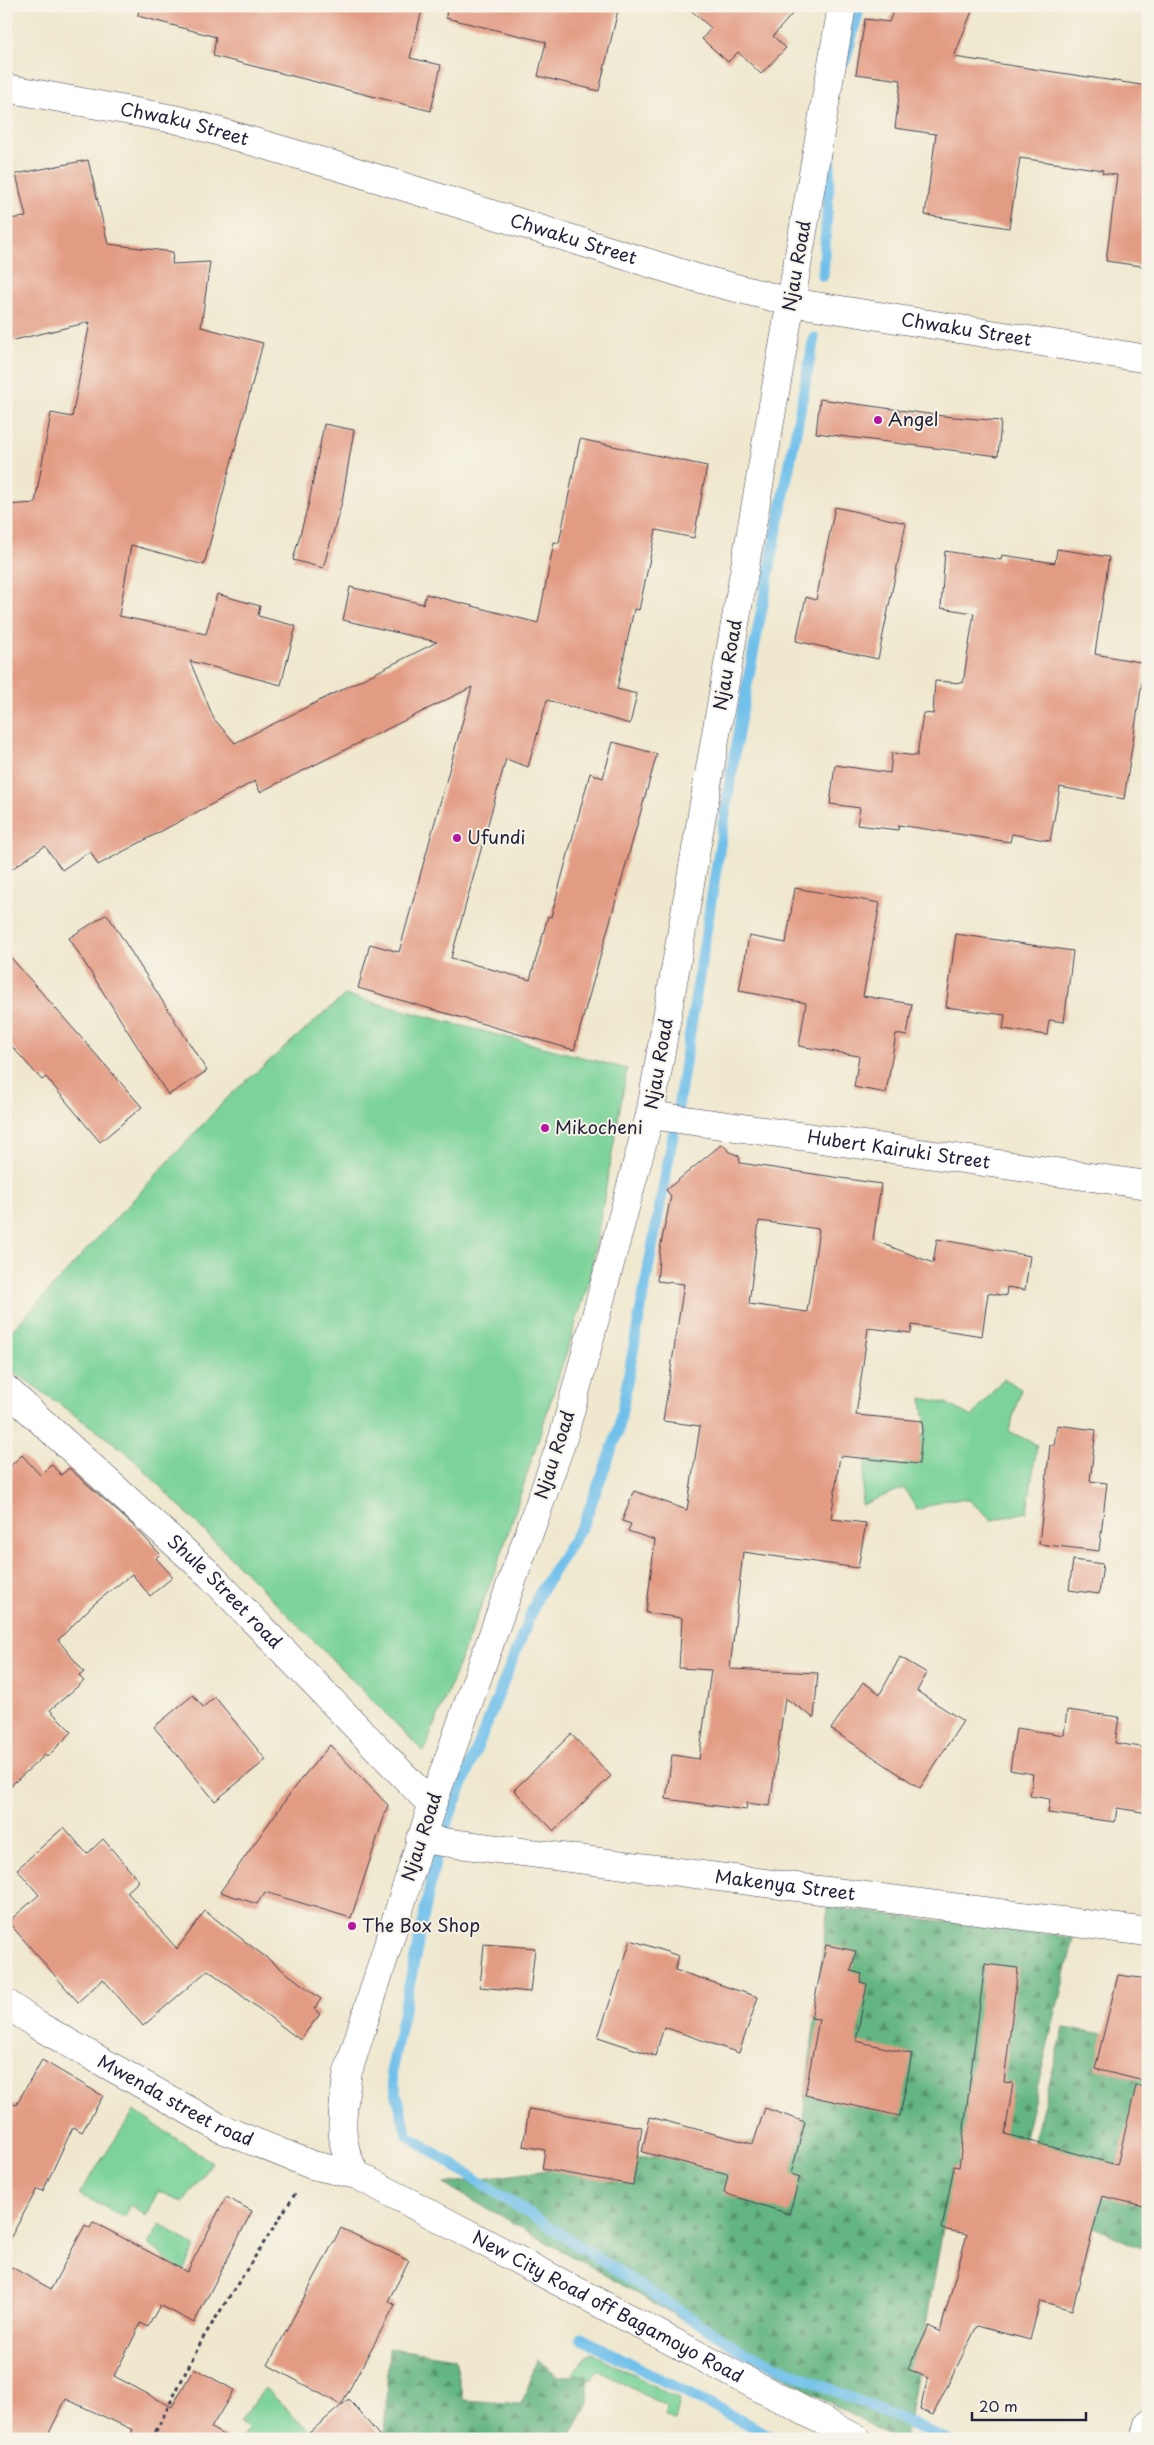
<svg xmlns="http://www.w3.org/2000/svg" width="1154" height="2445" font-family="'Playpen Sans',sans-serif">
	<defs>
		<pattern id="forest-firs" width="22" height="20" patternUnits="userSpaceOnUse" patternTransform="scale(1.25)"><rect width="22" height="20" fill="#64b581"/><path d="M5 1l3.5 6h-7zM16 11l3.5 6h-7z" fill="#52936b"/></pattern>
	</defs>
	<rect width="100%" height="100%" fill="#f7f3e8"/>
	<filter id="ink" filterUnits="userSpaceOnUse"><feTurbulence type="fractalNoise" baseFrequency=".02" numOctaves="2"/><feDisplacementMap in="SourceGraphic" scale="10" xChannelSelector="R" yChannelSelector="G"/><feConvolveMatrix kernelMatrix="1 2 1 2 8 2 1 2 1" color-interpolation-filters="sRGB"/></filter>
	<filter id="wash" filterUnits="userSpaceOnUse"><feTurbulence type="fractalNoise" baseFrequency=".0096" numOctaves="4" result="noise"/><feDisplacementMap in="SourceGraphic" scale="20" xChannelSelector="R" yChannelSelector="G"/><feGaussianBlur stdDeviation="1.12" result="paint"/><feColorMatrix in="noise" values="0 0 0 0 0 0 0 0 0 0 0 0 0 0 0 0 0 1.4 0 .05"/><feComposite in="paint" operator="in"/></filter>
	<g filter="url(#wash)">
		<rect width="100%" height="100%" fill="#efe8ce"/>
		<!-- green -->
		<path fill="#7bd399" stroke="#4e7a6a" d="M 345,995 L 627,1069 L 589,1282 L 499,1561 L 424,1752 L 125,1451 L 6,1366 L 6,1337 L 229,1096 Z
			M 1003,1379 L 1021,1389 L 1009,1431 L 1037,1445 L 1027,1512 L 992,1520 L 969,1500 L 947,1499 L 917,1510 L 904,1488 L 861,1505 L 866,1459 L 903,1466 L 926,1430 L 922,1398 L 946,1403 L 972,1417 Z
			M 134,2111 L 212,2162 L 184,2202 L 158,2191 L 146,2216 L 131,2205 L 124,2217 L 79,2194 Z
			M 160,2224 L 195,2247 L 167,2303 L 152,2293 L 167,2260 L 148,2244 Z
			M 591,2352 L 680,2400 L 675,2421 L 664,2415 L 667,2407 L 598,2370 L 591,2380 L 572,2373 Z
			M 265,2388 L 316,2437 L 343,2439 L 241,2439 L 248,2429 L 239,2422 Z"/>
		<!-- forest -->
		<path fill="url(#forest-firs)" stroke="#436c5e" d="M 828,1907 L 1074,1938 L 1008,2207 L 945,2216 L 906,2439 L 894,2439 L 444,2184 L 801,2136 Z
			M 1064,2028 L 1148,2040 L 1148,2252 L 1020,2193 Z
			M 389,2348 L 455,2358 L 463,2400 L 522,2404 L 536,2359 L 559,2376 L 587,2375 L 589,2403 L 568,2439 L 384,2439 Z"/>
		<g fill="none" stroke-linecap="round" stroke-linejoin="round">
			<!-- stream -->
			<path stroke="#6fc0eb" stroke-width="11" d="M 845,61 L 860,6
				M 823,276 L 832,133
				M 814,338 L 739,727 L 676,1119 L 618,1432 L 584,1523 L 538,1596 L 439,1843 L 391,2072 L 407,2135 L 740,2350 L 947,2439
				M 581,2338 L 776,2439"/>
		</g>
		<g id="blocks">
			<!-- building -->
			<path fill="#e39c84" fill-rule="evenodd" d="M 139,6 L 423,6 L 410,58 L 441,65 L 431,111 L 213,56 L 216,37 L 138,16 Z
				M 447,6 L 619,6 L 599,91 L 538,76 L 546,42 L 446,18 Z
				M 686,6 L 799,6 L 773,36 L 786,48 L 761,74 L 738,52 L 728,62 L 702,39 L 711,28 Z
				M 895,6 L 974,6 L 954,57 L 1148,86 L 1148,267 L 1106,261 L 1117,175 L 1102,173 L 1103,170 L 1020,158 L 1009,228 L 925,215 L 936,134 L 895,128 L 901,80 L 856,74 L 865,19 L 889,22 Z
				M 88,160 L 108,244 L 173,252 L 172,264 L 210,262 L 201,327 L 263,343 L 204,565 L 131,545 L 119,616 L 206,634 L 217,594 L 260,606 L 258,616 L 296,626 L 281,685 L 190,661 L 214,719 L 235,743 L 437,642 L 343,620 L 350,587 L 423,604 L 426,594 L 538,623 L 554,542 L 559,543 L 580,439 L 707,466 L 694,538 L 656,530 L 639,610 L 634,609 L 617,689 L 637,694 L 630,724 L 547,700 L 528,767 L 506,759 L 451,958 L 530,980 L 548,916 L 551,917 L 590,773 L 603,778 L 613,742 L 657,754 L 574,1050 L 358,988 L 370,944 L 399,952 L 472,687 L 260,792 L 255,781 L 98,865 L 90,851 L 62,870 L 45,846 L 6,873 L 6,505 L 35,503 L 51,413 L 72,417 L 90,322 L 6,342 L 6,219 L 26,217 L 16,174 Z
				M 820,399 L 943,416 L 1001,421 L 998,456 L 816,433 Z
				M 324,424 L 354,430 L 342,502 L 323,568 L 293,560 L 309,502 Z
				M 835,507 L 906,523 L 878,659 L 796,641 L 806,597 L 816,600 Z
				M 1057,549 L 1109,557 L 1095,654 L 1145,663 L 1124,799 L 1060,787 L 1050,841 L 1012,834 L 1010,842 L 899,825 L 898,830 L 857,825 L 860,808 L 830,804 L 835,765 L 890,773 L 892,753 L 917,756 L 923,713 L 933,714 L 935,681 L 963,683 L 974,613 L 941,608 L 945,551 L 1001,560 L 1002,555 L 1055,563 Z
				M 795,888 L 880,903 L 863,996 L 912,1004 L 907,1036 L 896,1034 L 886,1093 L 854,1087 L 859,1056 L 799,1046 L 806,1003 L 739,991 L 749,936 L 786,943 Z
				M 107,914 L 207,1071 L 168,1095 L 69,938 Z
				M 956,934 L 1073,951 L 1064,1022 L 1049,1020 L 1047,1035 L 1003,1029 L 1005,1015 L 946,1007 Z
				M 6,952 L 142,1107 L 100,1142 L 46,1077 L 42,1080 L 6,1040 Z
				M 722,1144 L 730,1152 L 739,1156 L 740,1163 L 881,1184 L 873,1240 L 933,1263 L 937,1239 L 1030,1256 L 1025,1290 L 1007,1287 L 1006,1296 L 988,1293 L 982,1336 L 912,1325 L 911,1333 L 868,1328 L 856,1415 L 923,1421 L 919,1464 L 840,1456 L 831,1519 L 866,1523 L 858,1568 L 743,1552 L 730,1669 L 818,1673 L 814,1718 L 785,1698 L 770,1806 L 747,1803 L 746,1810 L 666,1799 L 672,1755 L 699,1759 L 711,1670 L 679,1668 L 682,1618 L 646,1613 L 655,1540 L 628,1531 L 631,1524 L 622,1521 L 634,1491 L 687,1510 L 700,1426 L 663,1421 L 684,1284 L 657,1281 L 660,1249 L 671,1196 L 666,1190 ZM 759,1221 L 819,1229 L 807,1312 L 749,1304 Z
				M 1057,1425 L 1096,1430 L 1090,1481 L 1107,1483 L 1099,1551 L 1039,1544 L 1050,1445 L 1054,1445 Z
				M 22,1455 L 40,1475 L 51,1464 L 61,1475 L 69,1468 L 135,1527 L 160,1554 L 156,1558 L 173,1577 L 150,1596 L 132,1574 L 94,1604 L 58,1640 L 84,1672 L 79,1676 L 84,1681 L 50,1710 L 72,1732 L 47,1757 L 45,1755 L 6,1790 L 6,1470 Z
				M 1073,1560 L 1103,1564 L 1099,1594 L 1069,1590 Z
				M 900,1657 L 927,1673 L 917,1691 L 963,1721 L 920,1788 L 831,1729 L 863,1682 L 880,1694 Z
				M 193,1695 L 203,1707 L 215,1697 L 266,1760 L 215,1801 L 154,1727 Z
				M 1067,1710 L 1119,1717 L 1115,1743 L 1148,1748 L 1148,1813 L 1117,1808 L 1115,1822 L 1048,1813 L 1050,1799 L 1030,1796 L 1033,1774 L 1010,1770 L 1016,1728 L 1064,1735 Z
				M 571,1734 L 611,1776 L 554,1831 L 514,1790 Z
				M 330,1745 L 388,1805 L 351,1918 L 265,1892 L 257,1904 L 220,1892 L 296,1785 Z
				M 64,1827 L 87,1854 L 103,1839 L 139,1881 L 127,1892 L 177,1949 L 205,1911 L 321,1999 L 314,2009 L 320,2014 L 300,2040 L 208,1970 L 143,2026 L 103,1979 L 78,2002 L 8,1922 L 39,1895 L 17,1869 Z
				M 631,1940 L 679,1956 L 675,1970 L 758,1997 L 739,2053 L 664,2027 L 655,2056 L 598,2037 Z
				M 484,1944 L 535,1948 L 530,1992 L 480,1987 Z
				M 826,1945 L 856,1951 L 851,1971 L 862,1974 L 860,1982 L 867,1984 L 856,2041 L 912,2054 L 900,2116 L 805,2095 L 819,2019 L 811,2018 Z
				M 985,1964 L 1018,1968 L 1004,2082 L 1013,2083 L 1005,2134 L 1117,2165 L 1136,2086 L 1148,2087 L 1148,2190 L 1144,2206 L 1102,2196 L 1072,2310 L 1040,2301 L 1030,2340 L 977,2326 L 933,2415 L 920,2409 L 928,2378 L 908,2369 L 929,2326 L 940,2332 L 967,2234 L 942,2229 L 954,2166 L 959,2167 Z
				M 1118,1975 L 1148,1979 L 1148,2082 L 1095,2069 Z
				M 42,2060 L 103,2096 L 82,2132 L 73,2127 L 43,2191 L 37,2189 L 6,2246 L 6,2101 L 16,2105 Z
				M 765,2108 L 805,2122 L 791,2174 L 800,2177 L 789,2214 L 724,2193 L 728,2174 L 642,2152 L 650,2117 L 753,2144 Z
				M 529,2109 L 642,2127 L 633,2185 L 542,2169 L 545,2150 L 523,2146 Z
				M 226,2197 L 252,2211 L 194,2323 L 160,2305 L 148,2327 L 141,2323 L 114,2376 L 172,2407 L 194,2368 L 234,2390 L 211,2428 L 230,2439 L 128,2439 L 133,2430 L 66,2399 L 46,2439 L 6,2439 L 6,2264 L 51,2289 L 85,2225 L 90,2228 L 93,2222 L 187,2272 Z
				M 341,2228 L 409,2261 L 388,2301 L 395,2305 L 341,2405 L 268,2365 Z
				M 349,2399 L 382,2439 L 302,2439 Z"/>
		</g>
	</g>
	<g filter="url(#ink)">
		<use href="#blocks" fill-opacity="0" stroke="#414051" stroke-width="1"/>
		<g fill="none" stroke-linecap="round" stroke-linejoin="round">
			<!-- street casing -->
			<g stroke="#414051" stroke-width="29">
				<g id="street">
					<path id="s1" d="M 650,1115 L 1148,1185"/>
					<path id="s2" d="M 6,1389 L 210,1575 L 432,1805"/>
					<path id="s3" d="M 420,1839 L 1148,1932"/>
					<path id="s4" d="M 6,2003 L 37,2025 L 220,2128 L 312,2165 L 357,2175"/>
					<path d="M 1144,2439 L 1148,2424"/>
				</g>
			</g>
			<!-- secondary casing -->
			<g stroke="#414051" stroke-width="29">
				<g id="secondary">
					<path id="s5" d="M 842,6 L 650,1115 L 563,1438 L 432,1805 L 348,2072 C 343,2107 335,2144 357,2175 L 857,2439"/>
					<path id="s6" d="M 6,88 L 179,120 L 347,169 L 697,278 L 791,302 L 1148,359"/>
				</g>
			</g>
			<!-- path -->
			<path stroke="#414051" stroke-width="3" stroke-dasharray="4 4" stroke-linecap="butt" d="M 152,2439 L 203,2338 L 295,2194"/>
			<!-- street -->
			<use href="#street" stroke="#fff" stroke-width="28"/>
			<!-- secondary -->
			<use href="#secondary" stroke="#fff" stroke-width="28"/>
		</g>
	</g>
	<!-- markers -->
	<g fill="#b5179e" stroke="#f7f3e8" stroke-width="2">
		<circle cx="878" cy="420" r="5"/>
		<circle cx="457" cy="838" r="5"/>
		<circle cx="545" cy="1128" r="5"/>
		<circle cx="352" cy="1926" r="5"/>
	</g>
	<g text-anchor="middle" stroke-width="4" stroke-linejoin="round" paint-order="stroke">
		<!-- street labels -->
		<g font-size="18" fill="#22223b" stroke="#f7f3e8">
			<text dy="6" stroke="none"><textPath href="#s6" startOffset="182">Chwaku Street</textPath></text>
			<text dy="6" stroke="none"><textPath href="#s6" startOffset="588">Chwaku Street</textPath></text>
			<text transform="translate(797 266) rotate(-80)" y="6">Njau Road</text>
			<text dy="6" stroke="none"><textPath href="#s6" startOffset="992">Chwaku Street</textPath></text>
			<text transform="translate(728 665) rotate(-80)" y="6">Njau Road</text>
			<text transform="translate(659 1064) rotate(-80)" y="6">Njau Road</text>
			<text dy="6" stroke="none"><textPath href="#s1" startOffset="251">Hubert Kairuki Street</textPath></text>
			<text transform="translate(555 1455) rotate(-72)" y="6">Njau Road</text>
			<text dy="6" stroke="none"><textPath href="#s2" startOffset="298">Shule Street road</textPath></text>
			<text transform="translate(422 1837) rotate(-72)" y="6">Njau Road</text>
			<text dy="6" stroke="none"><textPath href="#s3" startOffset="368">Makenya Street</textPath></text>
			<text dy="6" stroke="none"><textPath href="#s4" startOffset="196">Mwenda street road</textPath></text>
			<text dy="6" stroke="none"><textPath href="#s5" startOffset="2519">New City Road off Bagamoyo Road</textPath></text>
		</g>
		<!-- poi labels -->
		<g font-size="18" fill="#22223b" stroke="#f7f3e8" text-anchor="start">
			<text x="888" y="426">Angel</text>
			<text x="467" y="844">Ufundi</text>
			<text x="555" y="1134">Mikocheni</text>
			<text x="362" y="1932">The Box Shop</text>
		</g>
	</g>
	<!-- margin -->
	<rect width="1154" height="2445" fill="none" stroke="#f7f3e8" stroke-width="25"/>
	<!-- scale -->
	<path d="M972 2412v8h114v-8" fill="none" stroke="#22223b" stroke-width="2.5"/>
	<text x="979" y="2412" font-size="15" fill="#22223b" stroke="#f7f3e8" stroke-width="4" paint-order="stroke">20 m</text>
</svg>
